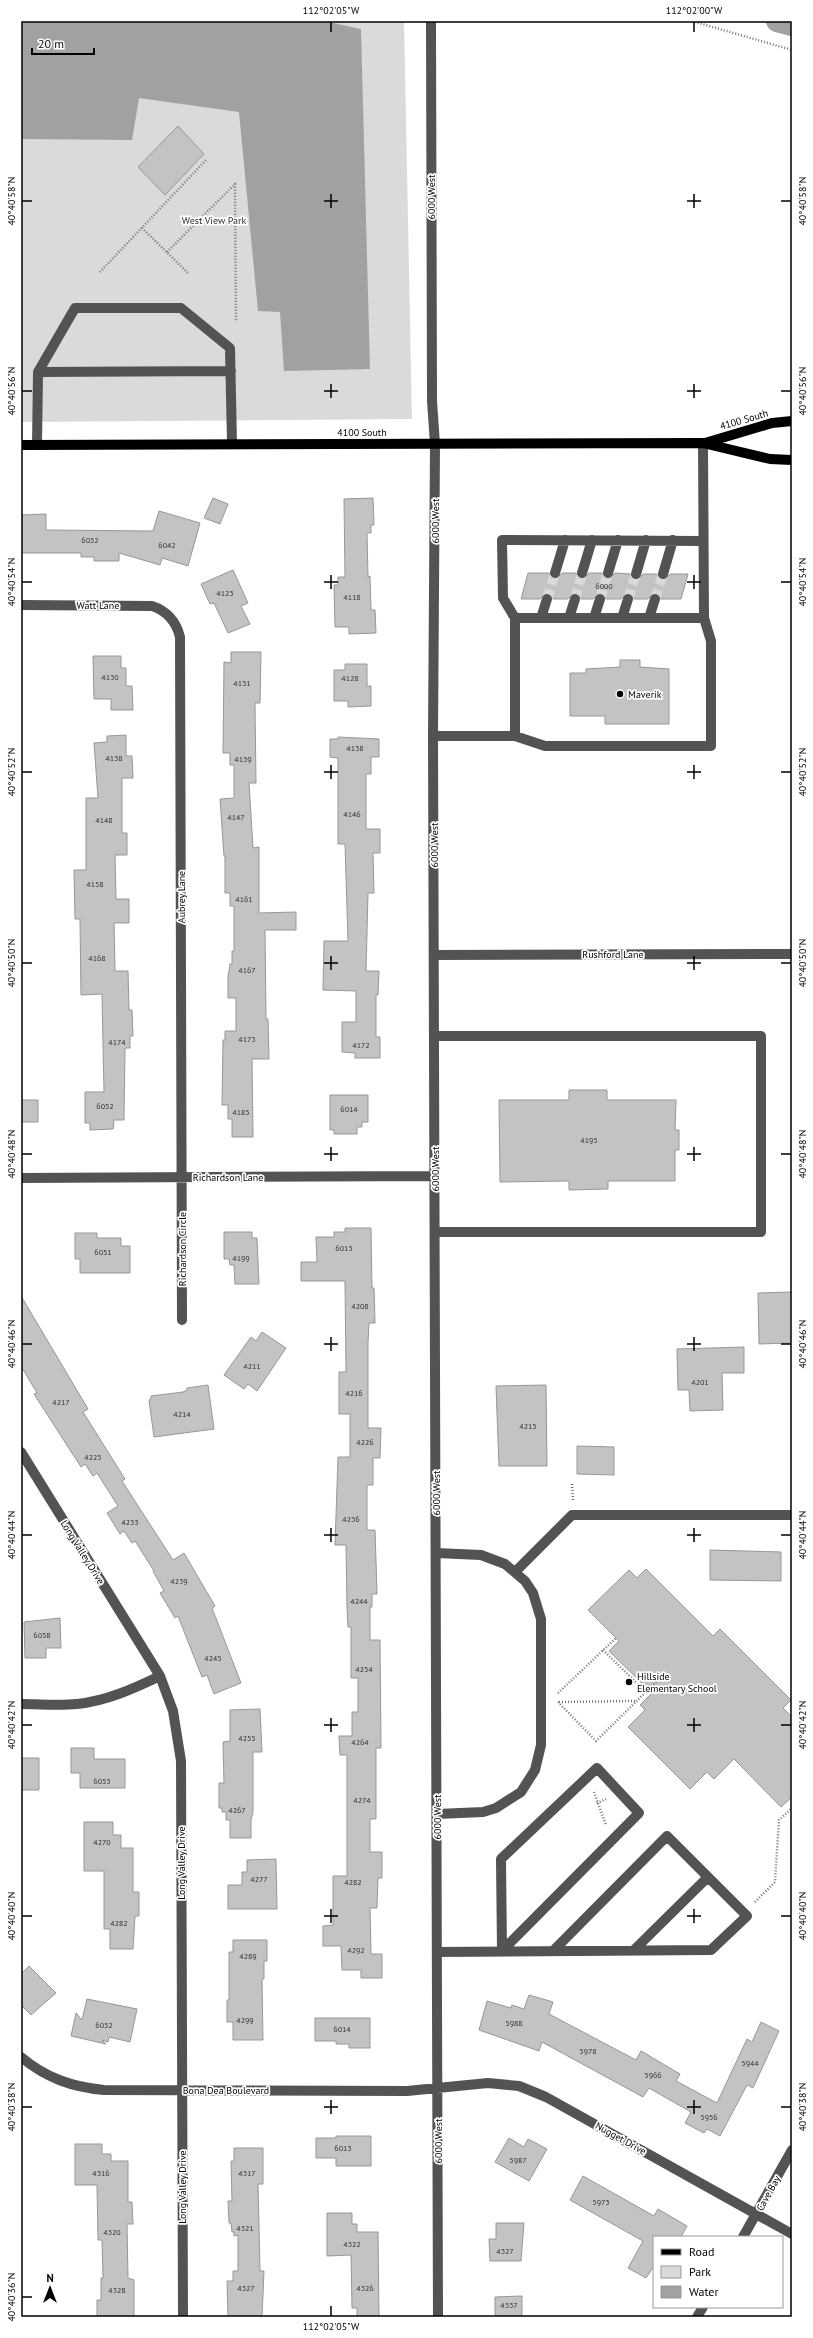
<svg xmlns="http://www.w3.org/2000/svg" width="813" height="2338" font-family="'PT Sans',sans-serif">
	<rect width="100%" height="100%" fill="#fff"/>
	<!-- green -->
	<path fill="#dadada" d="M 21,21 L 404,21 L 412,419 L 21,422 Z"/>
	<!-- water -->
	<path fill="#a1a1a1" d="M 21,21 L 324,21 L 361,29 L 370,369 L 284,371 L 280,312 L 258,311 L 239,112 L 139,98 L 132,140 L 21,139 Z"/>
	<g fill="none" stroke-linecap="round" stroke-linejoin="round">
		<!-- canal -->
		<path stroke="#a1a1a1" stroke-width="22" d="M 777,21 L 792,25"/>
	</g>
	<!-- building -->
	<path fill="#c3c3c3" stroke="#979797" d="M 178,126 L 204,154 L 165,195 L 138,167 Z
		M 213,498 L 228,504 L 220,524 L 204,518 Z
		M 373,498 L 374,525 L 371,525 L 371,533 L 367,533 L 368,577 L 370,576 L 371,610 L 375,610 L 376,633 L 349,634 L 349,627 L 335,627 L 334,585 L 338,585 L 338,577 L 345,577 L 344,499 Z
		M 159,511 L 200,523 L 188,566 L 162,558 L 160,565 L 119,553 L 119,561 L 94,561 L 94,557 L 81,557 L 81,553 L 21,553 L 21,515 L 46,514 L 46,530 L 153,531 Z
		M 233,570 L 248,603 L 241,606 L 250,624 L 228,633 L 214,603 L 210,604 L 201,584 Z
		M 528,573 L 549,573 L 551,578 L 556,579 L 562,573 L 576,573 L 578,578 L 583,579 L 589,573 L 602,573 L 604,578 L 609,579 L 615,573 L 630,574 L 632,579 L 637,580 L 643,574 L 657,574 L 659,579 L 664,580 L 670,574 L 688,574 L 681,599 L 661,599 L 659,594 L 654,593 L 648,599 L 634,599 L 632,594 L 627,593 L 621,599 L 606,599 L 604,594 L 599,593 L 593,599 L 581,599 L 579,594 L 574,593 L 568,599 L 553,599 L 551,594 L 546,593 L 540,599 L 521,599 Z
		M 231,652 L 261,652 L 260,703 L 255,703 L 256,783 L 249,783 L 253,848 L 259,847 L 259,913 L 296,912 L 296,930 L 265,930 L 266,1019 L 268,1019 L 269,1059 L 252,1059 L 253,1137 L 232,1137 L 232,1119 L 228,1119 L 228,1105 L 222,1105 L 223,1040 L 225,1040 L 225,1031 L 236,1031 L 236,998 L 228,998 L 228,977 L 230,964 L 232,964 L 232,951 L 234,951 L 234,906 L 230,906 L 230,893 L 225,893 L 225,856 L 224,856 L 220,799 L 234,798 L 234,765 L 230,765 L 230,753 L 223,753 L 224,662 L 231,663 Z
		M 93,656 L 121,656 L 121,668 L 126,668 L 126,686 L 132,686 L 133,710 L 111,710 L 111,699 L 94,699 Z
		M 620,660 L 640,660 L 640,667 L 669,669 L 669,724 L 605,724 L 605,716 L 570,716 L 570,673 L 586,673 L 586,669 L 620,667 Z
		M 345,664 L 367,664 L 367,686 L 371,686 L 371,706 L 348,707 L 348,701 L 334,701 L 334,670 L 345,670 Z
		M 126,735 L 126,756 L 132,756 L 133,778 L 122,778 L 122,833 L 127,833 L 127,855 L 115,855 L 116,899 L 129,899 L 129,923 L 114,923 L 115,971 L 128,971 L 129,1010 L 132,1010 L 133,1036 L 130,1036 L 130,1048 L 125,1048 L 124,1120 L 114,1120 L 113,1129 L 90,1130 L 90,1123 L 85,1123 L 85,1092 L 104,1092 L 102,994 L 81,995 L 80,919 L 75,919 L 74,870 L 86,870 L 86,798 L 98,798 L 94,743 L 107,742 L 107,736 Z
		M 338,737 L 379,739 L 379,757 L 371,757 L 371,774 L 366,774 L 366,829 L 380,829 L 380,853 L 373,853 L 374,893 L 368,893 L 366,971 L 379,971 L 378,995 L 376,995 L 376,1037 L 380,1037 L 380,1058 L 355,1058 L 355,1053 L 342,1052 L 342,1022 L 356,1022 L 356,991 L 323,990 L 324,941 L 348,941 L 345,844 L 338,844 L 338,758 L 330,757 L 330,739 L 338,739 Z
		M 569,1090 L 607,1090 L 607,1100 L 676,1100 L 675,1130 L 679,1130 L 679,1150 L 675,1150 L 675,1181 L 608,1181 L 608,1189 L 569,1190 L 569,1181 L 500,1182 L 499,1100 L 569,1100 Z
		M 330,1095 L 368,1095 L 368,1122 L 362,1122 L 362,1127 L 357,1127 L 357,1134 L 334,1134 L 334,1130 L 330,1130 Z
		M 21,1100 L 38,1100 L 38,1122 L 21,1122 Z
		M 345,1228 L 371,1228 L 372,1288 L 374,1288 L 375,1323 L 369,1323 L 368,1343 L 368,1428 L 381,1428 L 380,1458 L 373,1458 L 373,1485 L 367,1485 L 367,1530 L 375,1530 L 377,1594 L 372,1594 L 372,1607 L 370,1607 L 370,1640 L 380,1640 L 381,1748 L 376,1748 L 376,1819 L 370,1819 L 370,1852 L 382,1852 L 382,1878 L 378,1878 L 377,1908 L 370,1908 L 371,1954 L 382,1954 L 382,1978 L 361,1978 L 361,1970 L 342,1970 L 341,1946 L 323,1946 L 323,1926 L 333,1925 L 333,1876 L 347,1876 L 347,1755 L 340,1755 L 339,1736 L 352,1736 L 352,1712 L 358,1712 L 358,1678 L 351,1678 L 351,1627 L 348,1627 L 347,1607 L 346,1545 L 335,1545 L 338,1457 L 350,1457 L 350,1414 L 339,1414 L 339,1372 L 346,1372 L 345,1281 L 301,1281 L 301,1262 L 317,1262 L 316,1237 L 334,1237 L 334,1232 L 345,1232 Z
		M 224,1232 L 252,1232 L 252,1238 L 257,1238 L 259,1284 L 235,1284 L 234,1265 L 230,1265 L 229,1259 L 224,1259 Z
		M 75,1233 L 97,1233 L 97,1238 L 121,1238 L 121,1246 L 130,1246 L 130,1273 L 80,1273 L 80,1259 L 75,1259 Z
		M 792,1292 L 792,1343 L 759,1344 L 758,1293 Z
		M 21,1296 L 88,1409 L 83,1412 L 125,1479 L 122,1481 L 173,1560 L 184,1553 L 215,1606 L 212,1608 L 241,1683 L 214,1694 L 207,1675 L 202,1677 L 178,1616 L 175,1618 L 160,1593 L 164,1591 L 153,1571 L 154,1571 L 135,1541 L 132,1543 L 124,1531 L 120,1534 L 107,1513 L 118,1506 L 97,1473 L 93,1476 L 85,1464 L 81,1467 L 34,1394 L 37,1393 L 21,1366 Z
		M 262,1332 L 286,1348 L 257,1391 L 248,1384 L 244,1389 L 224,1375 L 251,1337 L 256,1341 Z
		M 744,1347 L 744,1373 L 722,1373 L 723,1410 L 690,1411 L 689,1390 L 678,1390 L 677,1349 Z
		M 208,1385 L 214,1429 L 154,1437 L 149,1400 L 151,1399 L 151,1396 L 183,1392 L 187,1390 L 187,1388 Z
		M 546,1385 L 547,1466 L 499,1466 L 496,1386 Z
		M 577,1446 L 614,1447 L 614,1475 L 577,1474 Z
		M 710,1550 L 781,1552 L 781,1581 L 710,1580 Z
		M 646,1569 L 713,1636 L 720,1629 L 791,1700 L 783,1708 L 792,1717 L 792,1797 L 781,1807 L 734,1759 L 714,1779 L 707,1772 L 690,1789 L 628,1727 L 645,1710 L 640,1705 L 652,1693 L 609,1651 L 619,1641 L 588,1610 L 629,1570 L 637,1578 Z
		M 60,1618 L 61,1648 L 46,1648 L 46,1658 L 25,1658 L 24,1622 Z
		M 260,1709 L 262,1752 L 253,1752 L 253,1812 L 251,1820 L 251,1838 L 230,1838 L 230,1820 L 226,1820 L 226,1812 L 222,1812 L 222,1808 L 219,1808 L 219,1783 L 224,1783 L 223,1742 L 230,1741 L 230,1710 Z
		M 71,1748 L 94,1748 L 94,1759 L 125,1759 L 125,1788 L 80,1788 L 80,1773 L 71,1773 Z
		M 21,1758 L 39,1758 L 39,1790 L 21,1790 Z
		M 84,1822 L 113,1822 L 113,1835 L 121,1835 L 121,1848 L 133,1848 L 133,1892 L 139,1892 L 139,1916 L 135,1916 L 133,1949 L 110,1949 L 110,1929 L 104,1929 L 104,1871 L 84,1871 Z
		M 276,1859 L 277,1909 L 228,1909 L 228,1885 L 242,1885 L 242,1872 L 247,1872 L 247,1860 Z
		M 233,1940 L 267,1940 L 267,1961 L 264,1961 L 264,1979 L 262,1979 L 263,2040 L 233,2040 L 233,2022 L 227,2022 L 227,2000 L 229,2000 L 229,1952 L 233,1952 Z
		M 29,1966 L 56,1993 L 31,2015 L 21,2005 L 21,1974 Z
		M 529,1995 L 553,2002 L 549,2014 L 636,2060 L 641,2051 L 680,2074 L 676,2081 L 717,2103 L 747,2039 L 752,2042 L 761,2022 L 779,2031 L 753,2088 L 747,2085 L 720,2136 L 707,2129 L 704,2133 L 685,2123 L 691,2112 L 649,2088 L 643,2097 L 542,2042 L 539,2051 L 479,2030 L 487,2001 L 511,2008 L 512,2005 L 524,2009 Z
		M 87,1999 L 137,2009 L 130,2042 L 109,2037 L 108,2042 L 102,2040 L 106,2044 L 71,2036 L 76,2013 L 82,2020 Z
		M 315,2018 L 370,2018 L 370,2048 L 349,2048 L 349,2044 L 336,2044 L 336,2041 L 315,2041 Z
		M 336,2136 L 371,2136 L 371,2166 L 336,2166 L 336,2158 L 316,2158 L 316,2138 L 336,2138 Z
		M 509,2138 L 524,2147 L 528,2139 L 547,2149 L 529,2181 L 495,2162 Z
		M 75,2144 L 102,2144 L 102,2154 L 111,2154 L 111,2161 L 128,2161 L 128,2202 L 132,2202 L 133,2224 L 127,2224 L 128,2278 L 134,2280 L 134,2317 L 97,2317 L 97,2300 L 101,2300 L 101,2278 L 103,2278 L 102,2240 L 98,2240 L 97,2185 L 75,2185 Z
		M 234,2148 L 263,2148 L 263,2184 L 258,2184 L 260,2271 L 264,2271 L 262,2317 L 228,2317 L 227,2281 L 233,2281 L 233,2271 L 238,2271 L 238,2235 L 234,2236 L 234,2232 L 232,2232 L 231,2223 L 229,2223 L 228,2201 L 232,2201 L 231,2161 L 234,2161 Z
		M 583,2176 L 654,2216 L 658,2209 L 687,2226 L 681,2237 L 654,2237 L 654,2266 L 646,2278 L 628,2268 L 643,2241 L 570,2200 Z
		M 327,2213 L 352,2213 L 352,2224 L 357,2224 L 357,2232 L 378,2232 L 379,2317 L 357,2317 L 357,2308 L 352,2308 L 351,2255 L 327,2256 Z
		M 496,2223 L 524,2223 L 521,2261 L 490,2261 L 489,2239 L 496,2239 Z
		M 522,2296 L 522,2317 L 495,2317 L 495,2297 Z"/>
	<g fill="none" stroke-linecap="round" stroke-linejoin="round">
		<!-- minor-tunnel -->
		<path stroke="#d9d9d9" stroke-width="10" stroke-dasharray="10 5" stroke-linecap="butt" d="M 547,599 L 555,573
			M 575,599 L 582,573
			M 600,599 L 608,573
			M 628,599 L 636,574
			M 655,599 L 663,574"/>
		<!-- path -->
		<path stroke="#757575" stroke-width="2.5" stroke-dasharray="1 2" stroke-linecap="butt" d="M 692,21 L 792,50
			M 142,228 L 188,273
			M 167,252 L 235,184 L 236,322
			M 100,272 L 207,159
			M 572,1484 L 573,1500
			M 603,1650 L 646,1692
			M 558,1693 L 616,1638
			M 558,1702 L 596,1741 L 657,1681
			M 559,1702 L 636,1701
			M 594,1792 L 606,1825
			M 597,1803 L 606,1799
			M 755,1902 L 775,1882 L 779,1820 L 792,1808"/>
		<!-- minor -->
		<path stroke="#535353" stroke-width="10" d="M 431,21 L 432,401 L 435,444 L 433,736 L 438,2317
			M 38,372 L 231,371
			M 37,445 L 38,372 L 75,308 L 181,308 L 230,348 L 232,444
			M 555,573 L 565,540
			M 582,573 L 592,540
			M 608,573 L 618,540
			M 636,574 L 646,540
			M 663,574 L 673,540
			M 21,605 L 152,606 C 167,611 176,621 180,637 L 182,1320
			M 515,618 L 704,618
			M 541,618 L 547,599
			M 569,618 L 575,599
			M 594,618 L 600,599
			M 622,618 L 628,599
			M 649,618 L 655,599
			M 433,736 L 515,736 L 545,746 L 711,746 L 711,641 L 704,618 L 703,443
			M 515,736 L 515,618 L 503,598 L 502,540 L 703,541
			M 434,955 L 792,954
			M 435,1036 L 761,1036 L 761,1232 L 435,1232
			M 21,1178 L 435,1176
			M 21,1452 L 160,1676 L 173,1711 L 181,1761 L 183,2317
			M 436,1553 L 481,1555 L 505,1564 L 525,1581 L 533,1593 L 541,1619 L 541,1745 L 535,1770 L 521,1792 L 496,1808 L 483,1812 L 437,1814
			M 516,1571 L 572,1515 L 792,1515
			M 21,1704 C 40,1704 59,1706 77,1704 C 106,1701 133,1689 160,1676
			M 597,1768 L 639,1813 L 502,1951 L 501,1859 Z
			M 633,1951 L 708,1877
			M 437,1952 L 711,1950 L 747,1916 L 667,1836 L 553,1951
			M 21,2057 C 46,2078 72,2087 104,2090 L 407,2091 L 488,2083 L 519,2086 L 546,2097 L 792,2234
			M 743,2237 L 792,2150
			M 697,2317 L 703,2307"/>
		<!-- major -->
		<path stroke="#000" stroke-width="10" d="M 705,443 L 772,423 L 792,421
			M 21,445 L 703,443 L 770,459 L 792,460"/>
	</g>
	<!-- ticks -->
	<path fill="none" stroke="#000" stroke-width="1.5" d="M 331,22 L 331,32M 694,22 L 694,32M 331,194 L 331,208M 694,194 L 694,208M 22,201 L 32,201M 324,201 L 338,201M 687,201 L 701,201M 781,201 L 791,201M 331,384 L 331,398M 694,384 L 694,398M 22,391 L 32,391M 324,391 L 338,391M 687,391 L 701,391M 781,391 L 791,391M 331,575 L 331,589M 694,575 L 694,589M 22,582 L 32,582M 324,582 L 338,582M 687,582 L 701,582M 781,582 L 791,582M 331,765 L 331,779M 694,765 L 694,779M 22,772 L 32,772M 324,772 L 338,772M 687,772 L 701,772M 781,772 L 791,772M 331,956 L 331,970M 694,956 L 694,970M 22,963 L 32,963M 324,963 L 338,963M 687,963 L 701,963M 781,963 L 791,963M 331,1147 L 331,1161M 694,1147 L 694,1161M 22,1154 L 32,1154M 324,1154 L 338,1154M 687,1154 L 701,1154M 781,1154 L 791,1154M 331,1337 L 331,1351M 694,1337 L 694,1351M 22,1344 L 32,1344M 324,1344 L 338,1344M 687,1344 L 701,1344M 781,1344 L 791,1344M 331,1528 L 331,1542M 694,1528 L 694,1542M 22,1535 L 32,1535M 324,1535 L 338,1535M 687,1535 L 701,1535M 781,1535 L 791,1535M 331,1718 L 331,1732M 694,1718 L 694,1732M 22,1725 L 32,1725M 324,1725 L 338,1725M 687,1725 L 701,1725M 781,1725 L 791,1725M 331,1909 L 331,1923M 694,1909 L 694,1923M 22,1916 L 32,1916M 324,1916 L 338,1916M 687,1916 L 701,1916M 781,1916 L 791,1916M 331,2100 L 331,2114M 694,2100 L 694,2114M 22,2107 L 32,2107M 324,2107 L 338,2107M 687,2107 L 701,2107M 781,2107 L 791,2107M 22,2297 L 32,2297M 331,2306 L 331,2316"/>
	<!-- markers -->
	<g fill="#000" stroke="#fff" stroke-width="1.5">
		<circle cx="620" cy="694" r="4"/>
		<circle cx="629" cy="1682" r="4"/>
	</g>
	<g text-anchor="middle" stroke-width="3.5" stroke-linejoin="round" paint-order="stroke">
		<!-- number labels -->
		<g font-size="8" fill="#313131">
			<text x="90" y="543">6052</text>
			<text x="167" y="548">6042</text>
			<text x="604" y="589">6000</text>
			<text x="225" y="596">4123</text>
			<text x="352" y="600">4118</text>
			<text x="110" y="680">4130</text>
			<text x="350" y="681">4128</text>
			<text x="242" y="686">4131</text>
			<text x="355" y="751">4138</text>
			<text x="114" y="761">4138</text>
			<text x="243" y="762">4139</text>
			<text x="352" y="817">4146</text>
			<text x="236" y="820">4147</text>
			<text x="104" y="823">4148</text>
			<text x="95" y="887">4158</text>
			<text x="244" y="902">4161</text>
			<text x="97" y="961">4168</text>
			<text x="247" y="973">4167</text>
			<text x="247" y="1042">4173</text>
			<text x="117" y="1045">4174</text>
			<text x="361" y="1048">4172</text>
			<text x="105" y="1109">6052</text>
			<text x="349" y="1112">6014</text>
			<text x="241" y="1115">4185</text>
			<text x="589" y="1143">4195</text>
			<text x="344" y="1251">6013</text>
			<text x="103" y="1255">6051</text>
			<text x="241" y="1261">4199</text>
			<text x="360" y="1309">4208</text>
			<text x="252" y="1369">4211</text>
			<text x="700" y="1385">4201</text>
			<text x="354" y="1396">4216</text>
			<text x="61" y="1405">4217</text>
			<text x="182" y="1417">4214</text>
			<text x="528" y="1429">4215</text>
			<text x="365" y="1445">4226</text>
			<text x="93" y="1460">4225</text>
			<text x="351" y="1522">4236</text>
			<text x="130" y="1525">4233</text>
			<text x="179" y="1584">4239</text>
			<text x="359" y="1604">4244</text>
			<text x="42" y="1638">6058</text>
			<text x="213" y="1661">4245</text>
			<text x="364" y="1672">4254</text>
			<text x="247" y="1741">4255</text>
			<text x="360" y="1745">4264</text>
			<text x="102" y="1784">6053</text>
			<text x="362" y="1803">4274</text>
			<text x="237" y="1813">4267</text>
			<text x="102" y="1845">4270</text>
			<text x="259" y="1882">4277</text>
			<text x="353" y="1885">4282</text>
			<text x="119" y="1926">4282</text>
			<text x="356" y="1953">4292</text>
			<text x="248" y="1959">4289</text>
			<text x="245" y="2023">4299</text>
			<text x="514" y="2026">5988</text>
			<text x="104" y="2028">6052</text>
			<text x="342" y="2032">6014</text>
			<text x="588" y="2054">5978</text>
			<text x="750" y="2066">5944</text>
			<text x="653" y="2078">5966</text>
			<text x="709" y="2120">5956</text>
			<text x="343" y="2151">6013</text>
			<text x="518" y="2163">5987</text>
			<text x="101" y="2176">4316</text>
			<text x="247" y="2176">4317</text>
			<text x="601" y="2205">5973</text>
			<text x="245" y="2231">4321</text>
			<text x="112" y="2235">4320</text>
			<text x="352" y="2247">4322</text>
			<text x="505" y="2254">4327</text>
			<text x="246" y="2291">4327</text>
			<text x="365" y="2291">4326</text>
			<text x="117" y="2293">4328</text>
			<text x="509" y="2308">4337</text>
		</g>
		<!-- street labels -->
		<g font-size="10" fill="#000" stroke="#fff">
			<text transform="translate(431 197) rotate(-90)" y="4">6000 West</text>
			<text transform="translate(744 419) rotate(-16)" y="4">4100 South</text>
			<text x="362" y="436">4100 South</text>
			<text transform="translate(435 521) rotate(-90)" y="4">6000 West</text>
			<text x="98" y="609">Watt Lane</text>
			<text transform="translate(434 845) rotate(-90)" y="4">6000 West</text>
			<text transform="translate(181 897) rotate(-90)" y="4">Aubrey Lane</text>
			<text x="613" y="958">Rushford Lane</text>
			<text transform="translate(435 1169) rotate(-90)" y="4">6000 West</text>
			<text x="228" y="1181">Richardson Lane</text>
			<text transform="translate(182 1249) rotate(-90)" y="4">Richardson Circle</text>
			<text transform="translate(436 1493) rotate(-90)" y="4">6000 West</text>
			<text transform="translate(83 1552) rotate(58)" y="4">Long Valley Drive</text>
			<text transform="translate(437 1817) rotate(-90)" y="4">6000 West</text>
			<text transform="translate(181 1863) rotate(-90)" y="4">Long Valley Drive</text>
			<text x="226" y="2094">Bona Dea Boulevard</text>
			<text transform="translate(621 2138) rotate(29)" y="4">Nugget Drive</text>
			<text transform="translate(438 2141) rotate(-90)" y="4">6000 West</text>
			<text transform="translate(182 2187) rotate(-90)" y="4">Long Valley Drive</text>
			<text transform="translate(768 2193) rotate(-61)" y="4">Cave Bay</text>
		</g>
		<!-- park labels -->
		<g font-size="10" fill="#313131" stroke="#fff">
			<text x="214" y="224">West View Park</text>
		</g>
		<!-- poi labels -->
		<g font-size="10" fill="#000" stroke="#fff" text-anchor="start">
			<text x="628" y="698">Maverik</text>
			<text x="637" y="1680">Hillside<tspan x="637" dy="12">Elementary School</tspan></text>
		</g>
	</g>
	<!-- border -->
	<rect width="813" height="2338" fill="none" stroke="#ffffff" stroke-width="44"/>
	<!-- legend -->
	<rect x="653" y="2236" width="130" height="72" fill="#ffffff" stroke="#999999"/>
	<rect x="661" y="2249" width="20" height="6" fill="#000000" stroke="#999999"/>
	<text x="689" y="2256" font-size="12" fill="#000000">Road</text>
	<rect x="661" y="2266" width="20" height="12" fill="#dadada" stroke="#999999"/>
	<text x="689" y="2276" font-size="12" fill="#000000">Park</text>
	<rect x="661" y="2286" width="20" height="12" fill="#a1a1a1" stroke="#999999"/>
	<text x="689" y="2296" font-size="12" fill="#000000">Water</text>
	<!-- north arrow -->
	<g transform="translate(50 2288)" stroke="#ffffff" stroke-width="3" paint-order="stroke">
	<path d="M0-3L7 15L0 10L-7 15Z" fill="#000000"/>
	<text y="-6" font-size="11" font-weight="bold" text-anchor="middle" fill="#000000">N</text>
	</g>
	<!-- scale -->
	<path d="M32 48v6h62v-6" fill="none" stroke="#000000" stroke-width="2"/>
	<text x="38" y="48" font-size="12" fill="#000000" stroke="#ffffff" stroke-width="3" paint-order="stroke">20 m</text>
	<rect x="22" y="22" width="769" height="2294" fill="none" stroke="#000" stroke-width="1.5"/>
	<g font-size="10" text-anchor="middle" fill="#000">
		<text x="331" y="14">112°02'05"W</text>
		<text x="694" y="14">112°02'00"W</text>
		<text transform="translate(11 201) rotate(-90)" y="4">40°40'58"N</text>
		<text transform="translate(802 201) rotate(-90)" y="4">40°40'58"N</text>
		<text transform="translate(11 391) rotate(-90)" y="4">40°40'56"N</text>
		<text transform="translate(802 391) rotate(-90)" y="4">40°40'56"N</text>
		<text transform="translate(11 582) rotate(-90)" y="4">40°40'54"N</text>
		<text transform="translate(802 582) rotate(-90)" y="4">40°40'54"N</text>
		<text transform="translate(11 772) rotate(-90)" y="4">40°40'52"N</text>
		<text transform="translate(802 772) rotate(-90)" y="4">40°40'52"N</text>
		<text transform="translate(11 963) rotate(-90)" y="4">40°40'50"N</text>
		<text transform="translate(802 963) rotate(-90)" y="4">40°40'50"N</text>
		<text transform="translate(11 1154) rotate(-90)" y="4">40°40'48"N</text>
		<text transform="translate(802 1154) rotate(-90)" y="4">40°40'48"N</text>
		<text transform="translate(11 1344) rotate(-90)" y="4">40°40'46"N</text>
		<text transform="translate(802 1344) rotate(-90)" y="4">40°40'46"N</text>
		<text transform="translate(11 1535) rotate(-90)" y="4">40°40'44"N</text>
		<text transform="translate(802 1535) rotate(-90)" y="4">40°40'44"N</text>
		<text transform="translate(11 1725) rotate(-90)" y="4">40°40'42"N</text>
		<text transform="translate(802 1725) rotate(-90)" y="4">40°40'42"N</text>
		<text transform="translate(11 1916) rotate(-90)" y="4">40°40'40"N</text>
		<text transform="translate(802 1916) rotate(-90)" y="4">40°40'40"N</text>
		<text transform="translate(11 2107) rotate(-90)" y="4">40°40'38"N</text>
		<text transform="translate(802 2107) rotate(-90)" y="4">40°40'38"N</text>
		<text transform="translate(11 2297) rotate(-90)" y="4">40°40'36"N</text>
		<text x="331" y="2330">112°02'05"W</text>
	</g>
</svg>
